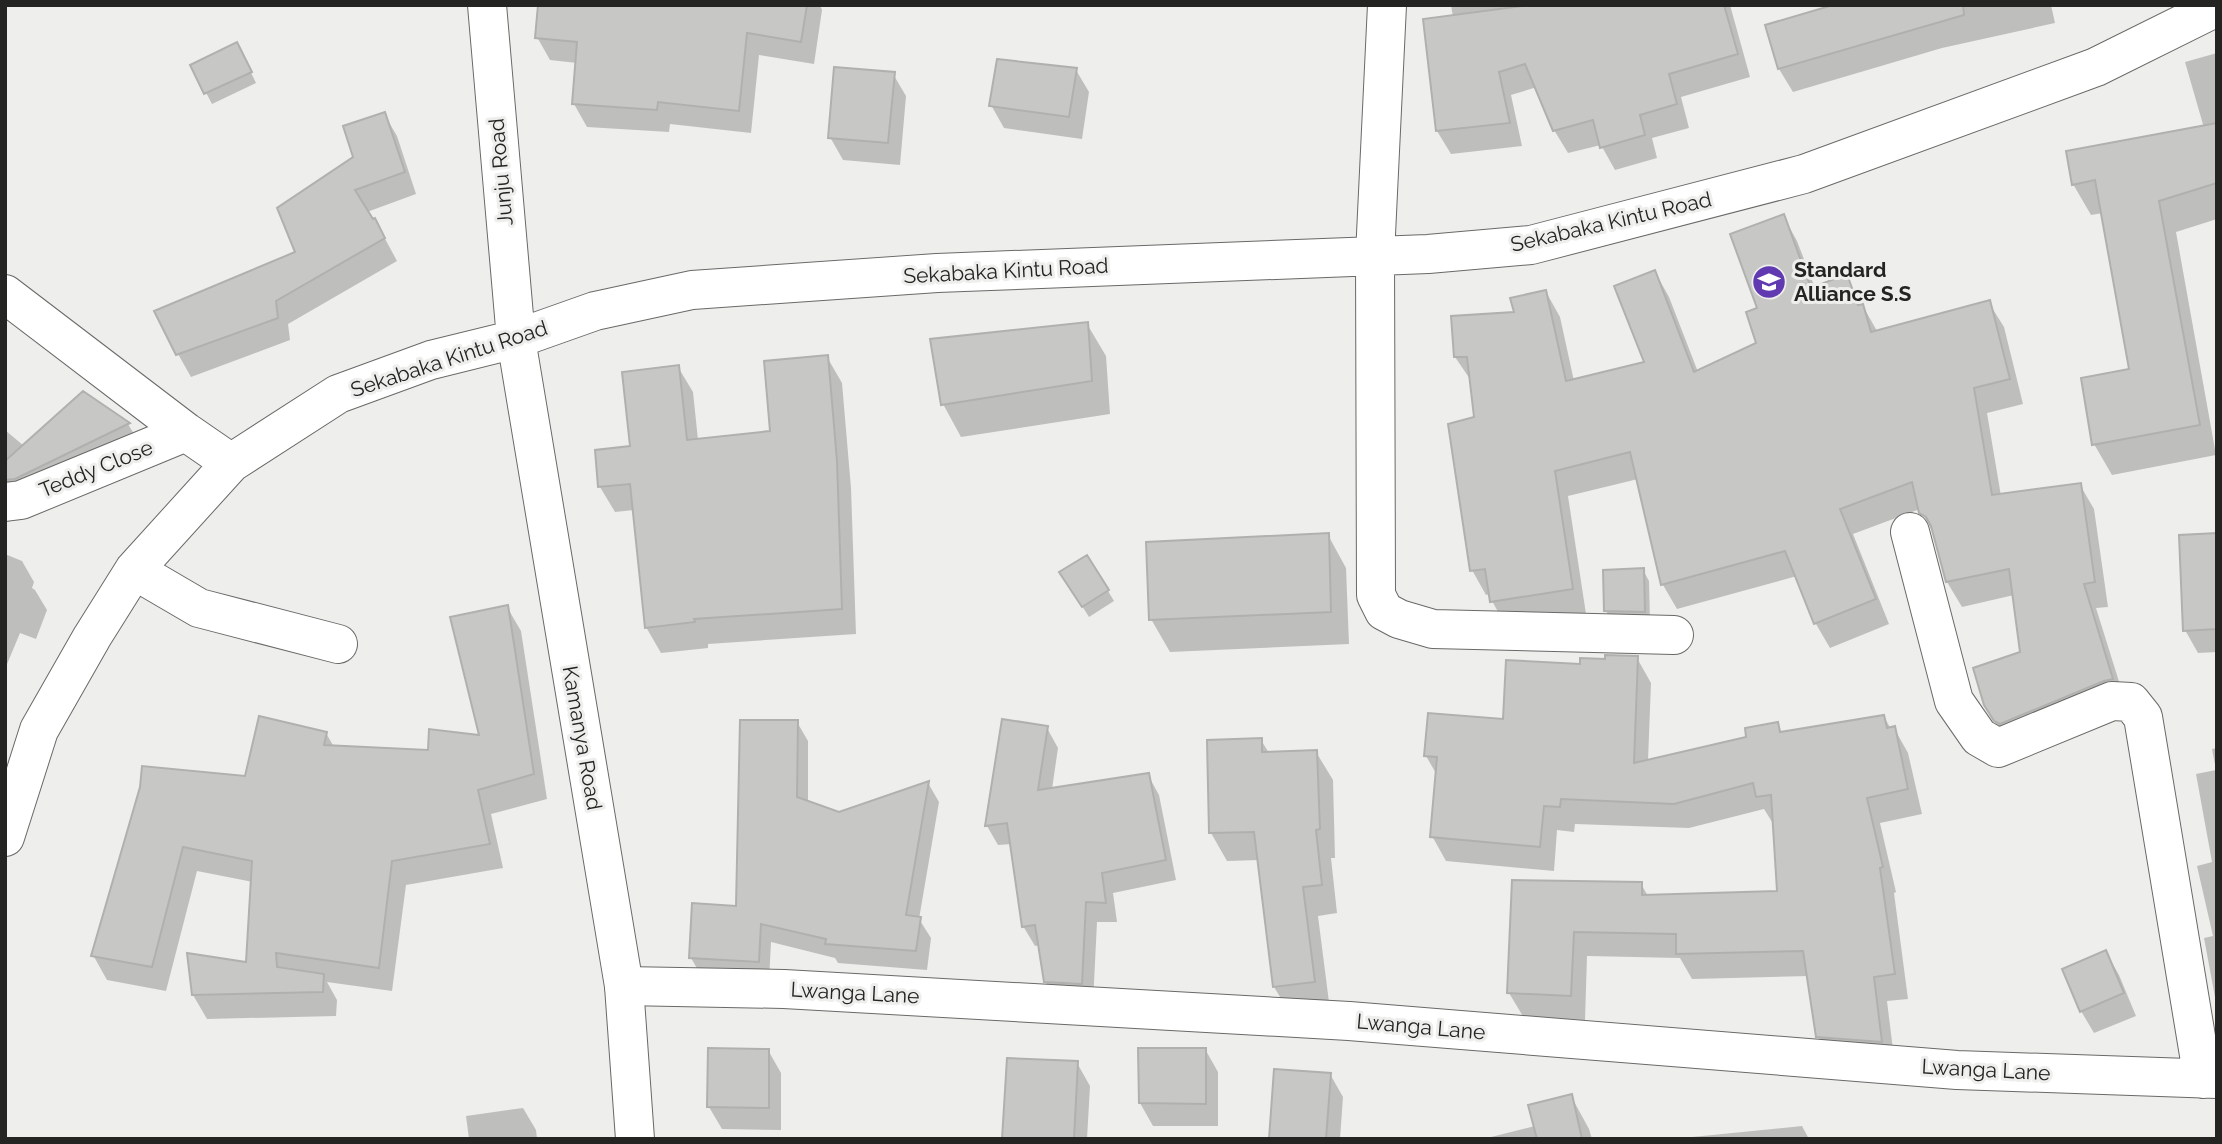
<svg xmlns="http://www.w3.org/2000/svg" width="2222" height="1144" font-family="Raleway,sans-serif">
	<rect width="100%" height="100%" fill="#eeefec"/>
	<!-- shadow -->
	<path fill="#0003" d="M 540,5 L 820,5 L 822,10 L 814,64 L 759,55 L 751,133 L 670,124 L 669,132 L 587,127 L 574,104 L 577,63 L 550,60 L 537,37 Z
		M 1451,5 L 1730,5 L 1750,77 L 1681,97 L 1689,128 L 1652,138 L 1657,158 L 1615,170 L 1601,145 L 1568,153 L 1554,130 L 1537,87 L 1511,95 L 1522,146 L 1451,154 L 1437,131 L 1425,21 L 1453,17 Z
		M 1840,5 L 2051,5 L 2055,23 L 1942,48 L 1793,92 L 1779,69 Z
		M 2217,53 L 2217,219 L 2176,232 L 2216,455 L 2112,475 L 2094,444 L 2131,370 L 2103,213 L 2091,215 L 2073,184 L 2204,128 L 2185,62 Z
		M 243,56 L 256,83 L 212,104 L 192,66 Z
		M 1076,70 L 1089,92 L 1082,139 L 1004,128 L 991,105 Z
		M 893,74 L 906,96 L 900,165 L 843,160 L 830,137 Z
		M 384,114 L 397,136 L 416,194 L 367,212 L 372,221 L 375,220 L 397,261 L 288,324 L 290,340 L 191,377 L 178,354 L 297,253 Z
		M 1783,216 L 1797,241 L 1815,288 L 1846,276 L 1877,331 L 1989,303 L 2004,327 L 2023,404 L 1987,413 L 2001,496 L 2080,485 L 2094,509 L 2108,607 L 2096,608 L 2126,704 L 2000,731 L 1985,705 L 2022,654 L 2014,595 L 1962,607 L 1947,582 L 1936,538 L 1920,509 L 1853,534 L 1889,624 L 1830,648 L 1816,624 L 1797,576 L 1677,609 L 1663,585 L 1638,479 L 1568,496 L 1586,614 L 1506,626 L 1492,601 L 1491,594 L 1486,595 L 1472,570 L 1476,418 L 1472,382 L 1455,357 L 1546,292 L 1560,317 L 1574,381 L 1646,363 L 1655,272 L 1669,297 L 1698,372 L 1758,344 L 1760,309 Z
		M 1087,324 L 1106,356 L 1110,414 L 961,437 L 943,404 Z
		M 827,357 L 842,383 L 851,488 L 856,634 L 708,644 L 708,648 L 661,653 L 646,627 L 634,510 L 615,512 L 600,487 L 631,448 L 678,367 L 693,392 L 698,440 L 772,432 Z
		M 83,393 L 128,424 L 141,446 L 5,506 L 5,430 L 24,446 Z
		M 1328,535 L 1346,568 L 1349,644 L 1170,652 L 1151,619 Z
		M 2217,535 L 2217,652 L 2198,653 L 2185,630 Z
		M 5,554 L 22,561 L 34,582 L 32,588 L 35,590 L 47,610 L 36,639 L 20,633 L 5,669 Z
		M 1643,570 L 1649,581 L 1650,623 L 1612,622 L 1606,611 Z
		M 1068,584 L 1108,591 L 1114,601 L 1089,617 Z
		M 507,607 L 521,631 L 547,799 L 491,814 L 503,868 L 406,885 L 392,991 L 327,982 L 337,1000 L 336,1016 L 207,1019 L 193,995 L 248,964 L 253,882 L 197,871 L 166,991 L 107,980 L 93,955 L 142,787 L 246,777 L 326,733 L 334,747 L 430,751 L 482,737 Z
		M 1637,658 L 1651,683 L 1648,761 L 1748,738 L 1777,724 L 1783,734 L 1884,717 L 1891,729 L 1894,728 L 1908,753 L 1922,814 L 1880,823 L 1896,892 L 1894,893 L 1908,999 L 1887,1001 L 1895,1066 L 1832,1061 L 1818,1036 L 1809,976 L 1692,979 L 1680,958 L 1587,956 L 1585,1020 L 1524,1018 L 1509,993 L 1513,882 L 1641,884 L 1648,896 L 1779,893 L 1774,821 L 1772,822 L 1764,809 L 1689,828 L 1575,824 L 1574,832 L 1557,830 L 1554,871 L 1446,861 L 1432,836 L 1437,775 L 1426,756 L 1505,721 L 1581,666 Z
		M 797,722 L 808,741 L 808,803 L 839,814 L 928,783 L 939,802 L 919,919 L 931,938 L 927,970 L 838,963 L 835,958 L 771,942 L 769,981 L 702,977 L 691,958 L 738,908 Z
		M 1047,728 L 1058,748 L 1052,789 L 1148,775 L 1159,795 L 1176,880 L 1113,893 L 1117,922 L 1097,922 L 1093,1003 L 1057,1001 L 1045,981 L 1040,945 L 1035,946 L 1023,926 L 1012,844 L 998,845 L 987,826 Z
		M 1261,740 L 1269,753 L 1316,752 L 1333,780 L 1335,858 L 1331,858 L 1337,913 L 1318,916 L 1330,1010 L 1291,1015 L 1274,987 L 1259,860 L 1227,861 L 1211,833 Z
		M 2217,748 L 2217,1008 L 2204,938 L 2213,936 L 2197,866 L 2212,862 L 2196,774 L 2216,770 L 2212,749 Z
		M 2106,952 L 2119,975 L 2136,1016 L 2094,1033 L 2081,1011 Z
		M 1205,1049 L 1218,1072 L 1218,1126 L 1153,1126 L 1140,1103 L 1140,1050 Z
		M 768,1050 L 781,1073 L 781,1130 L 722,1129 L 709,1107 Z
		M 1077,1063 L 1090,1086 L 1087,1139 L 1004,1139 Z
		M 1330,1074 L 1343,1097 L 1340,1139 L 1271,1139 Z
		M 1571,1096 L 1589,1129 L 1592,1139 L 1483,1139 L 1535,1126 Z
		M 523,1108 L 536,1130 L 537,1139 L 469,1139 L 466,1116 Z
		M 1802,1126 L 1809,1139 L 1672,1139 Z"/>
	<!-- building -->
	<path fill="#c7c8c5" stroke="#b0b1ae" stroke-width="2" d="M 538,5 L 807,5 L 801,42 L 747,33 L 739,111 L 658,102 L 657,110 L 572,104 L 577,42 L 535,38 Z
		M 1530,5 L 1724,5 L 1738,54 L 1669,74 L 1677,104 L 1640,115 L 1645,135 L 1600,148 L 1593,120 L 1553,131 L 1525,64 L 1499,72 L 1510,123 L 1436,131 L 1423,19 Z
		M 1833,5 L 1963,5 L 1964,15 L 1778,69 L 1765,25 Z
		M 237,42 L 252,72 L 204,94 L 190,65 Z
		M 997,59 L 1077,68 L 1069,117 L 989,106 Z
		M 834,67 L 895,72 L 888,143 L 828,138 Z
		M 385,112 L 405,172 L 355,190 L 373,219 L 375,218 L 385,238 L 276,301 L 278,318 L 176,355 L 154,311 L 295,252 L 277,208 L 353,157 L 343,126 Z
		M 2217,123 L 2217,183 L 2159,201 L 2200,425 L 2092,445 L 2081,378 L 2129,369 L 2095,180 L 2072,185 L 2066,151 Z
		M 1784,214 L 1811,288 L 1847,274 L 1858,305 L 1863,304 L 1871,332 L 1990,300 L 2010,379 L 1974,388 L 1992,495 L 2081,483 L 2095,582 L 2084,584 L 2113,679 L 2104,681 L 2000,724 L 1994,721 L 1984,705 L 1973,668 L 2020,652 L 2009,569 L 1946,582 L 1931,526 L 1926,517 L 1919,513 L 1912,482 L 1840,509 L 1876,599 L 1814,624 L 1785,551 L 1661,585 L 1630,452 L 1555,471 L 1573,589 L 1490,602 L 1485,569 L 1470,571 L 1448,424 L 1474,417 L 1467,357 L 1454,357 L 1451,316 L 1514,312 L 1510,298 L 1546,290 L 1566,381 L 1644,362 L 1614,286 L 1655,270 L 1694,372 L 1756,343 L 1746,312 L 1757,308 L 1730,234 Z
		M 1088,322 L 1092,381 L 941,405 L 930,339 Z
		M 828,355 L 837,461 L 842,609 L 694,619 L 695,622 L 645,628 L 630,484 L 598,487 L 595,450 L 630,446 L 622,372 L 679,365 L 687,440 L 770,431 L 764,361 Z
		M 83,391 L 130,423 L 15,479 L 5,480 L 5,461 Z
		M 1329,533 L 1331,612 L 1149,620 L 1146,542 Z
		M 2217,533 L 2217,629 L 2183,631 L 2179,535 Z
		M 1087,555 L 1109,590 L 1082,607 L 1059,572 Z
		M 1644,568 L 1645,612 L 1604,611 L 1603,570 Z
		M 508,605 L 534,774 L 478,790 L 490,844 L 392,861 L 379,968 L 276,953 L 277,967 L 324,974 L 323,992 L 192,995 L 187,953 L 246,962 L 252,861 L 183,847 L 152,967 L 91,956 L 140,787 L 142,766 L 245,776 L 259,716 L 327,732 L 324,745 L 428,750 L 429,729 L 479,735 L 450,617 Z
		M 1605,655 L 1638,656 L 1634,763 L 1746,737 L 1745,728 L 1778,722 L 1780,732 L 1884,715 L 1887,728 L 1895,726 L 1908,789 L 1867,798 L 1883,867 L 1880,868 L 1895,974 L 1874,977 L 1882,1042 L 1816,1037 L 1803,951 L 1676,954 L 1676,934 L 1574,932 L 1571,996 L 1507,993 L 1512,880 L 1642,882 L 1642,895 L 1777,891 L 1771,795 L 1756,797 L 1753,783 L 1674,804 L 1561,799 L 1560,807 L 1544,806 L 1540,847 L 1430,837 L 1437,757 L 1424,756 L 1428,713 L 1503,719 L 1506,660 L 1580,664 L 1580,658 L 1605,659 Z
		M 1002,719 L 1048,726 L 1038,790 L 1149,773 L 1166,860 L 1102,873 L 1106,903 L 1086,902 L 1082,984 L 1044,982 L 1035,925 L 1022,927 L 1007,823 L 985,826 Z
		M 740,720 L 798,720 L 797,797 L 839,812 L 929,781 L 906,915 L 921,917 L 916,951 L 825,944 L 826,939 L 761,924 L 759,962 L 689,958 L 692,903 L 736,906 Z
		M 1262,738 L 1262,752 L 1317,750 L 1320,829 L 1316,830 L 1322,885 L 1303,887 L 1315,982 L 1273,987 L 1254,832 L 1209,833 L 1207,740 Z
		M 2106,950 L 2124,993 L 2080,1012 L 2062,969 Z
		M 708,1048 L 769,1049 L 769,1108 L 707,1107 Z
		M 1138,1048 L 1206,1048 L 1206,1104 L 1139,1103 Z
		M 1007,1058 L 1078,1061 L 1074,1139 L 1002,1139 Z
		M 1274,1069 L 1331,1073 L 1326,1139 L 1269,1139 Z
		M 1572,1094 L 1582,1139 L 1537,1139 L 1528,1105 Z"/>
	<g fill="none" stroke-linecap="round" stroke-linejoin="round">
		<!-- minor casing -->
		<g stroke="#696967" stroke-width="40">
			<path id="minor" d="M 487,5 L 516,339
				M 1387,5 L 1375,255 L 1376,595 L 1384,611 L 1399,619 L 1433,629 L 1674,635
				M 5,294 L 186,432 L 231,463
				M 5,502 L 21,500 L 186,432
				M 1910,532 L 1954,701 L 1979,737 L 1998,748 L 2112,701 L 2131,702 L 2143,717 L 2203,1079
				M 134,570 L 199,608 L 338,644
				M 5,837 L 39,730 L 92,637 L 134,570 L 231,463 L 338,394 L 431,360 L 516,339 L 595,311 L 692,290 L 937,273 L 1428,254 L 1531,245 L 1804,174 L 2096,67 L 2217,7
				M 624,986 L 784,989 L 1349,1021 L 1957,1070 L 2217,1079"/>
		</g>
		<!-- tertiary casing -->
		<g stroke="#696967" stroke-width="40">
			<path id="tertiary" d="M 516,339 L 624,986 L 635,1139"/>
		</g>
		<!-- minor -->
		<use href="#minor" stroke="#fff" stroke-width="38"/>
		<!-- tertiary -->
		<use href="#tertiary" stroke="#fff" stroke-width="38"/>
	</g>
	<!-- icons -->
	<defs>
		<g id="school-disc" transform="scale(1.75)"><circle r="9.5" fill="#6139b1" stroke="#eeefec"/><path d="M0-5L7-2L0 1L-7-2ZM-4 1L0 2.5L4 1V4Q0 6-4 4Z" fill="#fff"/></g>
	</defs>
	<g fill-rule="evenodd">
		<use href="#school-disc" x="1769" y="282"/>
	</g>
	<g text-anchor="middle" stroke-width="6" stroke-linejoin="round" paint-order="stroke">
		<!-- street labels -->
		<g font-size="21" fill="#242423" stroke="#eeefec">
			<text transform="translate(501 172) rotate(-95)" y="7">Junju Road</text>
			<text transform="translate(1611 222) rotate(-13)" y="7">Sekabaka Kintu Road</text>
			<text transform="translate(1006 271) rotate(-3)" y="7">Sekabaka Kintu Road</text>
			<text transform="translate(449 359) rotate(-18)" y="7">Sekabaka Kintu Road</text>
			<text transform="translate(96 469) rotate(-22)" y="7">Teddy Close</text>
			<text transform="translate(582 738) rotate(80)" y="7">Kamanya Road</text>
			<text transform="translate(855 993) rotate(3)" y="7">Lwanga Lane</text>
			<text transform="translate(1421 1027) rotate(5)" y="7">Lwanga Lane</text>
			<text transform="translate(1986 1070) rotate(3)" y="7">Lwanga Lane</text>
		</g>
		<!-- poi labels -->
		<g font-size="21" font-weight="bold" fill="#242423" stroke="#eeefec" text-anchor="start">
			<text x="1794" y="277">Standard<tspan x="1794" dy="24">Alliance S.S</tspan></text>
		</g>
	</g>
	<!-- border -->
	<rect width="2222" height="1144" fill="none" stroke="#242423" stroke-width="14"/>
</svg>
